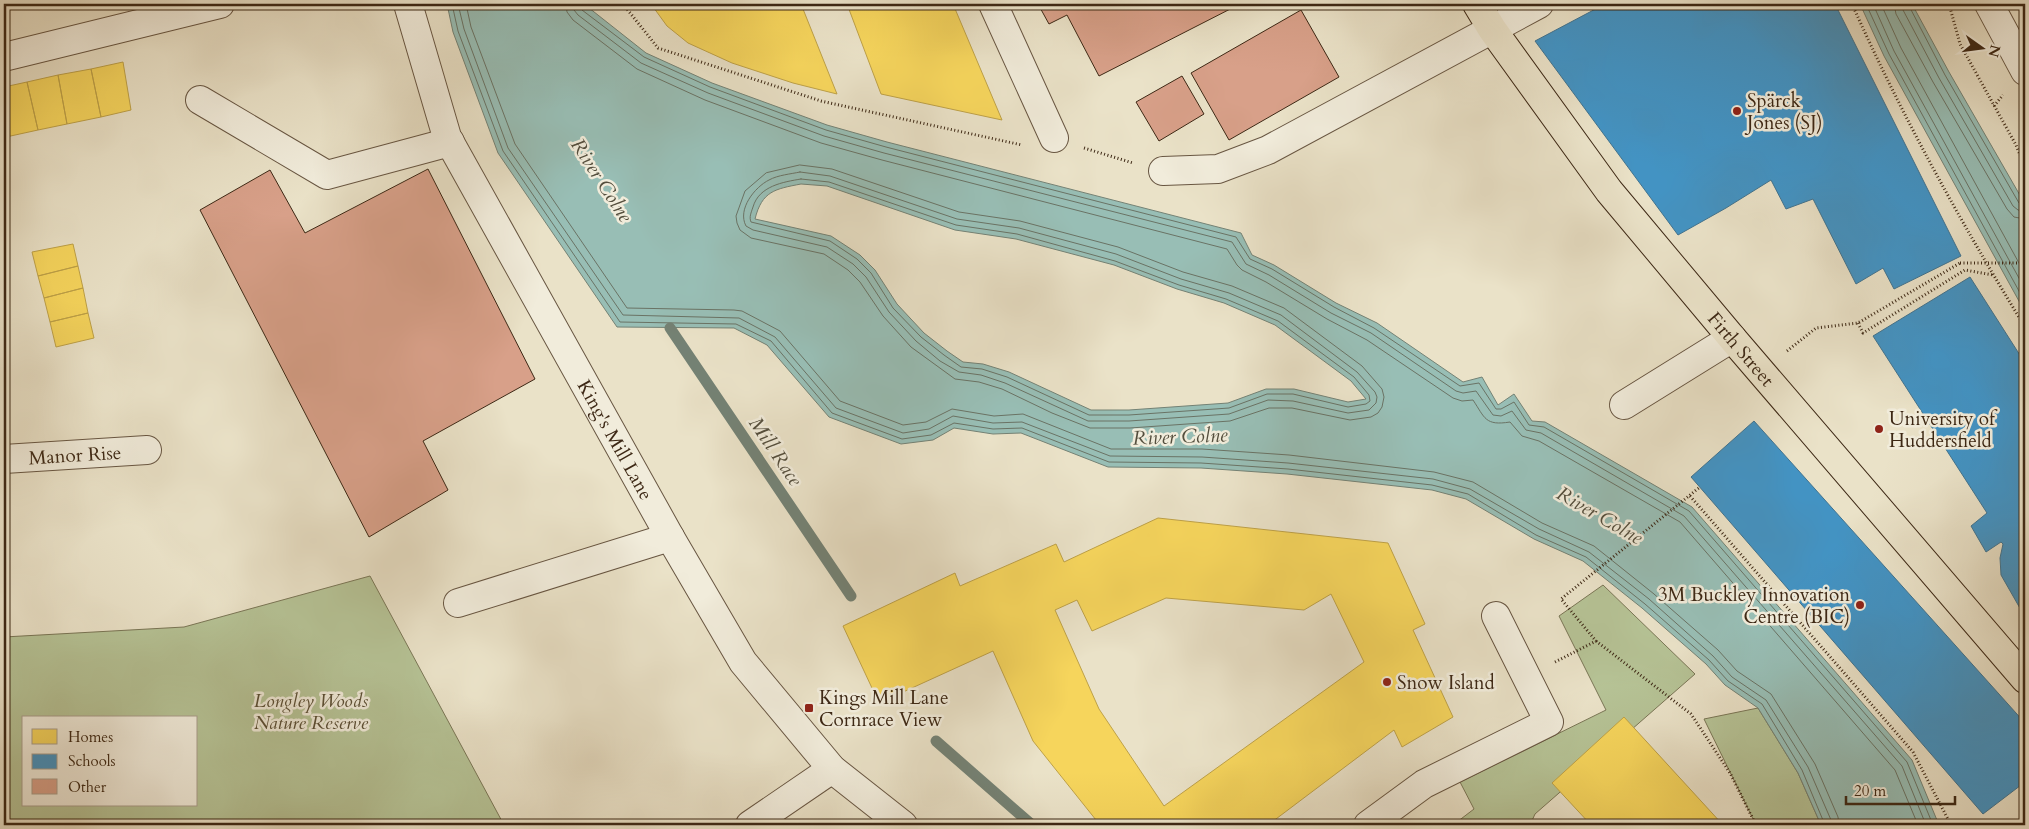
<svg xmlns="http://www.w3.org/2000/svg" width="2029" height="829" font-family="Cardo,serif">
	<rect width="100%" height="100%" fill="#eae2c8"/>
	<filter id="stains"><feTurbulence type="fractalNoise" baseFrequency=".004" numOctaves="4"/><feColorMatrix values="0 0 0 0 .2 0 0 0 0 .09 0 0 0 0 .02 0 0 0 .5 -.17"/></filter>
	<radialGradient id="worn" r=".72"><stop offset=".6" stop-color="#630" stop-opacity="0"/><stop offset="1" stop-color="#630" stop-opacity=".3"/></radialGradient>
	<!-- green -->
	<path fill="#b6c396" stroke="#7a7656" fill-rule="evenodd" d="M 370,576 L 504,825 L 4,825 L 4,637 L 184,627 ZM 24,718 L 196,718 L 196,805 L 24,805 Z
		M 1603,585 L 1695,674 L 1535,814 L 1530,825 L 1453,825 L 1474,809 L 1460,782 L 1606,710 L 1559,616 Z
		M 1758,708 L 1798,773 L 1821,825 L 1756,825 L 1704,719 Z"/>
	<!-- water -->
	<path fill="#98beb5" stroke="#748275" fill-rule="evenodd" d="M 447,4 L 584,4 L 646,53 L 712,83 L 827,125 L 887,142 L 1241,233 L 1252,255 L 1274,265 L 1336,303 L 1377,323 L 1463,382 L 1482,377 L 1498,405 L 1514,394 L 1532,421 L 1545,422 L 1692,507 L 1912,760 L 1939,825 L 1821,825 L 1798,773 L 1758,708 L 1725,685 L 1706,664 L 1642,608 L 1583,561 L 1534,539 L 1466,499 L 1432,490 L 1287,474 L 1201,468 L 1108,467 L 1021,433 L 993,434 L 954,428 L 933,440 L 901,444 L 829,417 L 767,345 L 734,328 L 617,327 L 498,153 L 453,32 ZM 801,184 L 827,186 L 955,230 L 1016,239 L 1114,265 L 1177,289 L 1224,303 L 1275,325 L 1351,381 L 1366,399 L 1348,402 L 1294,389 L 1266,389 L 1228,403 L 1129,410 L 1091,410 L 1009,372 L 983,364 L 963,362 L 947,351 L 924,333 L 897,304 L 875,270 L 860,255 L 831,236 L 755,219 C 762,191 775,189 801,184 Z
		M 1860,4 L 1912,4 L 1949,72 L 2025,204 L 2025,312 L 1884,56 Z"/>
	<!-- homes -->
	<path fill="#f6d55c" stroke="#bea147" fill-rule="evenodd" d="M 651,4 L 801,4 L 837,94 L 793,83 L 732,63 L 688,43 L 667,26 Z
		M 847,4 L 953,4 L 1002,120 L 881,94 Z
		M 123,62 L 131,110 L 101,117 L 91,69 Z
		M 91,69 L 101,117 L 67,124 L 58,75 Z
		M 58,75 L 67,124 L 38,130 L 27,82 Z
		M 27,82 L 38,130 L 6,137 L 4,127 L 4,87 Z
		M 73,244 L 78,266 L 38,276 L 32,252 Z
		M 78,266 L 83,288 L 44,298 L 38,276 Z
		M 83,288 L 88,313 L 50,322 L 44,298 Z
		M 88,313 L 94,338 L 56,347 L 50,322 Z
		M 1158,518 L 1388,543 L 1425,624 L 1413,630 L 1453,717 L 1402,747 L 1394,730 L 1268,825 L 1100,825 L 1033,741 L 993,651 L 879,703 L 843,626 L 955,573 L 960,586 L 1056,544 L 1064,562 ZM 1331,594 L 1364,662 L 1164,806 L 1099,709 L 1055,610 L 1077,600 L 1092,631 L 1166,598 L 1304,610 Z
		M 1624,717 L 1723,825 L 1591,825 L 1552,783 Z"/>
	<!-- schools -->
	<path fill="#4393c3" stroke="#41738f" d="M 1605,4 L 1835,4 L 1961,256 L 1894,289 L 1883,268 L 1856,284 L 1813,199 L 1786,209 L 1771,180 L 1726,208 L 1678,235 L 1535,41 Z
		M 1970,277 L 2025,363 L 2025,608 L 2021,610 L 2001,575 L 2000,558 L 2003,544 L 2001,542 L 1986,552 L 1971,526 L 1987,513 L 1873,336 Z
		M 1754,421 L 2025,723 L 2025,782 L 1983,814 L 1691,477 Z"/>
	<g fill="none" stroke-linecap="round" stroke-linejoin="round">
		<!-- shore -->
		<path stroke="#6a7365" stroke-width="1" d="M 452,4 L 458,31 L 503,151 L 620,322 L 736,324 L 771,341 L 832,413 L 902,439 L 931,435 L 954,423 L 993,429 L 1022,428 L 1109,462 L 1201,463 L 1288,469 L 1432,485 L 1468,494 L 1536,535 L 1586,557 L 1645,604 L 1709,660 L 1728,681 L 1762,704 L 1802,770 L 1825,825
			M 458,4 L 464,29 L 508,148 L 623,315 L 739,318 L 775,337 L 836,408 L 903,433 L 929,429 L 953,416 L 993,423 L 1022,422 L 1110,456 L 1202,457 L 1288,463 L 1433,479 L 1470,489 L 1539,529 L 1589,552 L 1649,599 L 1713,656 L 1732,677 L 1766,700 L 1808,767 L 1831,820 L 1831,825
			M 466,4 L 471,27 L 515,144 L 627,308 L 734,310 L 742,311 L 780,331 L 840,401 L 903,425 L 926,422 L 952,409 L 994,416 L 1023,414 L 1111,449 L 1202,449 L 1289,455 L 1434,472 L 1473,482 L 1542,523 L 1594,546 L 1654,594 L 1718,650 L 1737,671 L 1771,694 L 1815,764 L 1838,817 L 1839,825
			M 566,4 L 567,12 L 573,20 L 637,69 L 705,100 L 821,143 L 882,160 L 1227,249 L 1237,265 L 1242,270 L 1266,282 L 1327,319 L 1367,340 L 1453,398 L 1462,401 L 1473,400 C 1485,418 1485,426 1510,422 L 1522,436 L 1539,441 L 1680,522 L 1895,770 L 1918,825
			M 573,4 L 574,10 L 578,15 L 641,63 L 708,93 L 824,136 L 884,153 L 1232,242 L 1246,264 L 1269,275 L 1331,313 L 1371,333 L 1456,391 L 1463,393 L 1476,391 L 1493,415 L 1501,416 L 1512,411 L 1526,430 L 1541,433 L 1684,516 L 1902,766 L 1926,825
			M 580,4 L 582,10 L 644,57 L 710,87 L 826,130 L 886,147 L 1236,237 L 1250,259 L 1272,269 L 1334,307 L 1374,328 L 1460,386 L 1479,383 L 1496,409 L 1501,409 L 1514,402 L 1529,425 L 1544,427 L 1689,511 L 1907,762 L 1933,825
			M 1866,4 L 1889,54 L 2025,302
			M 1873,4 L 1894,51 L 2025,289
			M 1881,4 L 1901,48 L 2025,274
			M 1894,4 L 1896,14 L 1933,82 L 2007,209 L 2014,217 L 2025,219
			M 1901,4 L 1903,10 L 1939,78 L 2013,206 L 2018,210 L 2025,212
			M 1908,4 L 1945,75 L 2019,203 L 2025,206
			M 800,165 L 832,169 L 959,212 L 1020,221 L 1118,247 L 1183,272 L 1232,286 L 1284,308 L 1362,366 L 1382,389 L 1384,397 L 1382,407 L 1378,413 L 1371,417 L 1350,420 L 1292,408 L 1269,408 L 1230,421 L 1130,428 L 1090,428 L 1052,413 L 1002,389 L 979,382 L 955,379 L 911,347 L 883,316 L 860,282 L 848,270 L 824,254 L 751,238 L 740,230 L 737,223 L 736,216 L 745,191 L 766,173 Z
			M 800,172 L 830,176 L 957,219 L 1019,228 L 1116,254 L 1181,279 L 1229,293 L 1281,315 L 1357,372 L 1375,392 L 1377,397 L 1376,403 L 1369,410 L 1348,413 L 1293,401 L 1268,400 L 1229,414 L 1129,421 L 1088,421 L 1005,383 L 981,375 L 959,372 L 940,361 L 916,341 L 889,312 L 866,277 L 853,264 L 827,247 L 753,230 L 746,226 C 737,209 755,187 769,180 C 778,175 791,174 800,172 Z
			M 801,179 L 829,182 L 956,225 L 1017,234 L 1115,261 L 1179,285 L 1226,299 L 1278,321 L 1354,377 L 1369,395 L 1370,401 L 1366,404 L 1348,407 L 1293,394 L 1267,394 L 1229,408 L 1129,415 L 1089,415 L 1007,377 L 982,369 L 961,367 L 944,355 L 921,337 L 893,308 L 871,273 L 857,259 L 830,241 L 751,222 C 749,217 751,213 753,207 C 759,186 783,182 801,179 Z"/>
		<!-- stream -->
		<path stroke="#748275" stroke-width="11" d="M 670,328 L 851,596
			M 936,741 L 1032,825"/>
	</g>
	<!-- building -->
	<path fill="#d8a089" stroke="#3d2815" d="M 1038,4 L 1240,4 L 1099,76 L 1067,15 L 1049,24 Z
		M 1301,10 L 1339,77 L 1229,140 L 1191,73 Z
		M 1182,76 L 1204,114 L 1159,141 L 1136,102 Z
		M 428,169 L 535,379 L 423,441 L 448,490 L 369,537 L 200,210 L 270,170 L 305,233 Z"/>
	<g fill="none" stroke-linecap="round" stroke-linejoin="round">
		<!-- minor casing -->
		<g stroke="#685642" stroke-width="30">
			<g id="minor">
				<path id="s1" d="M 408,4 L 447,137 L 670,537 L 743,662 L 832,769 L 903,825"/>
				<path d="M 993,4 L 1054,138"/>
				<path d="M 1989,4 L 2025,71"/>
				<path d="M 4,57 L 220,4"/>
				<path d="M 200,100 L 327,175 L 450,142"/>
				<path d="M 1163,171 L 1218,169 L 1268,150 L 1539,4"/>
				<path d="M 1624,405 L 1732,338"/>
				<path id="s2" d="M 4,459 L 147,450"/>
				<path d="M 458,603 L 670,537"/>
				<path d="M 750,825 L 832,769"/>
				<path d="M 1368,825 L 1424,784 L 1549,722 L 1496,616"/>
			</g>
		</g>
		<!-- major casing -->
		<g stroke="#3d2815" stroke-width="30">
			<g id="major">
				<path id="s3" d="M 1477,4 L 1492,29 L 1609,191 L 1732,338 L 2025,679"/>
			</g>
		</g>
		<!-- path -->
		<path stroke="#3d2815" stroke-width="3" stroke-dasharray="1 2.5" stroke-linecap="butt" d="M 623,4 L 658,48 L 821,101 L 1022,145
			M 1852,4 C 1902,116 1961,223 2025,327
			M 1949,4 L 1960,44 L 2016,145 L 2025,167
			M 1994,106 L 2003,95
			M 1084,148 L 1133,163
			M 1858,323 L 1863,333 L 1965,270 L 1993,275
			M 1787,351 L 1816,328 L 1858,323 L 1960,263
			M 1690,496 L 1913,752 L 1951,825
			M 1596,641 L 1691,714 L 1730,773 L 1756,825
			M 1555,662 L 1596,641 L 1561,599 L 1700,487"/>
		<!-- minor -->
		<use href="#minor" stroke="#f1ecdb" stroke-width="28"/>
		<!-- major -->
		<use href="#major" stroke="#eae2c8" stroke-width="28"/>
		<!-- path-bridge -->
		<path stroke="#3d2815" stroke-width="3" stroke-dasharray="1 2.5" stroke-linecap="butt" d="M 1960,263 L 2025,263"/>
	</g>
	<!-- markers -->
	<g fill="#8f2418" stroke="#f1ecdb" stroke-width="2">
		<circle cx="1737" cy="111" r="5"/>
		<circle cx="1879" cy="429" r="5"/>
		<circle cx="1860" cy="605" r="5"/>
		<circle cx="1387" cy="682" r="5"/>
		<rect x="804" y="703" width="10" height="10" rx="2.5"/>
	</g>
	<g text-anchor="middle" stroke-width="5" stroke-linejoin="round" paint-order="stroke">
		<!-- poi labels -->
		<g font-size="19" fill="#3d2815" stroke="#f1ecdb" text-anchor="start">
			<text x="1747" y="107">Spärck<tspan x="1747" dy="22">Jones (SJ)</tspan></text>
			<text x="1889" y="425">University of<tspan x="1889" dy="22">Huddersfield</tspan></text>
			<text x="1850" y="601" text-anchor="end">3M Buckley Innovation<tspan x="1850" dy="22">Centre (BIC)</tspan></text>
			<text x="1397" y="689">Snow Island</text>
			<text x="819" y="704">Kings Mill Lane<tspan x="819" dy="22">Cornrace View</tspan></text>
		</g>
		<!-- street labels -->
		<g font-size="19" fill="#3d2815" stroke="#f1ecdb">
			<text dy="7" stroke="none"><textPath href="#s3" startOffset="435">Firth Street</textPath></text>
			<text dy="7" stroke="none"><textPath href="#s1" startOffset="485">King's Mill Lane</textPath></text>
			<text dy="7" stroke="none"><textPath href="#s2" startOffset="71">Manor Rise</textPath></text>
		</g>
		<!-- park labels -->
		<g font-size="19" font-style="italic" fill="#5b4f35" stroke="#f1ecdb">
			<text x="311" y="707">Longley Woods<tspan x="311" dy="22">Nature Reserve</tspan></text>
		</g>
		<!-- water labels -->
		<g font-size="20" font-style="italic" fill="#544e3d" stroke="#f1ecdb">
			<text transform="translate(602 180) rotate(57)" y="7">River Colne</text>
			<text transform="translate(1180 436) rotate(-2)" y="7">River Colne</text>
			<text transform="translate(776 451) rotate(56)" y="7">Mill Race</text>
			<text transform="translate(1600 515) rotate(30)" y="7">River Colne</text>
		</g>
	</g>
	<!-- margin -->
	<rect width="2029" height="829" fill="none" stroke="#eae2c8" stroke-width="20"/>
	<rect x="5" y="5" width="2019" height="819" fill="none" stroke="#3d2815" stroke-width="2.5"/>
	<rect x="10" y="10" width="2009" height="809" fill="none" stroke="#3d2815"/>
	<!-- legend -->
	<rect x="22" y="716" width="175" height="90" fill="#f1ecdb" stroke="#a99e8c"/>
	<rect x="32" y="729" width="25" height="15" fill="#f6d55c" stroke="#a99e8c"/>
	<text x="68" y="742" font-size="15" fill="#3d2815">Homes</text>
	<rect x="32" y="754" width="25" height="15" fill="#4393c3" stroke="#a99e8c"/>
	<text x="68" y="766" font-size="15" fill="#3d2815">Schools</text>
	<rect x="32" y="779" width="25" height="15" fill="#d8a089" stroke="#a99e8c"/>
	<text x="68" y="792" font-size="15" fill="#3d2815">Other</text>
	<!-- north arrow -->
	<g transform="translate(1982 48) rotate(104)" stroke="#f1ecdb" stroke-width="4" paint-order="stroke">
	<path d="M0-4L9 19L0 12L-9 19Z" fill="#3d2815"/>
	<text y="-8" font-size="14" font-weight="bold" text-anchor="middle" fill="#3d2815">N</text>
	</g>
	<!-- scale -->
	<path d="M1846 796v8h109v-8" fill="none" stroke="#3d2815" stroke-width="2.5"/>
	<text x="1854" y="796" font-size="15" fill="#3d2815" stroke="#f1ecdb" stroke-width="4" paint-order="stroke">20 m</text>
	<rect width="100%" height="100%" filter="url(#stains)"/>
	<rect width="100%" height="100%" fill="url(#worn)"/>
</svg>
